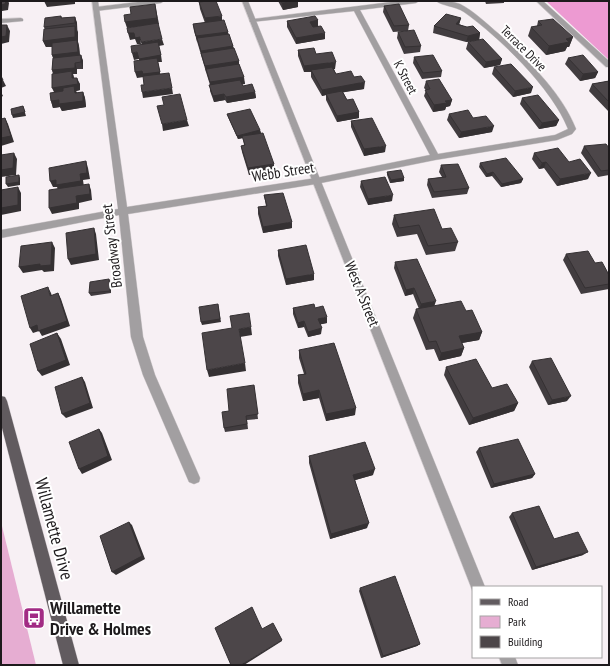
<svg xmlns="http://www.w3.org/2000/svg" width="610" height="666" font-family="'PT Sans Narrow',sans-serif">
	<rect width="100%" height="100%" fill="#f7f0f4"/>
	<!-- green -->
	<path fill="#e6add2" d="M 1,522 L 36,665 L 1,665 Z"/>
	<!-- forest -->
	<path fill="#ed9ad2" d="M 546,1 L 609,1 L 609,60 Z"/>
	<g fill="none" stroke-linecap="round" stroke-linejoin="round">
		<!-- service casing -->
		<g stroke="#d4ced1" stroke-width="1">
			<path id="service" d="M 146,1 L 164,1 L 161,3 L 96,11 L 93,9 L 96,7 Z
				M 21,18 L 23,19 L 23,21 L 1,23 L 1,19 Z"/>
		</g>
		<!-- minor casing -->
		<g stroke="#d4ced1" stroke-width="1">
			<path id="minor" d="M 92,1 L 98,1 L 127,207 L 316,178 L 430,155 L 354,11 L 251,22 L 249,21 L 253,19 L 399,1 L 419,1 L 416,3 L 360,10 L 438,154 L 555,135 L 568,129 C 552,88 499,37 464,12 C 455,6 442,6 436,1 C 444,1 452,1 460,4 C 474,11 487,24 499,34 C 528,61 561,91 576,129 L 572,134 L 557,140 L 435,160 L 316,184 L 128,214 L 143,337 L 155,375 L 200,478 L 199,482 L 194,484 L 189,482 L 143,375 L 131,337 L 119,215 L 1,238 L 1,230 L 118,209 Z"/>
		</g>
		<!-- tertiary casing -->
		<g stroke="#d4ced1" stroke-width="1">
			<path id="tertiary" d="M 242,1 L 248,1 L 485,587 L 473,587 L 473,592 Z
				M 536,1 L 543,1 L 609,61 L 609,67 L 606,67 Z
				M 499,657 L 515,657 L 518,665 L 502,665 Z"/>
		</g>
		<!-- primary casing -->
		<g stroke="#d4ced1" stroke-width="1">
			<path id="primary" d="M 1,396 L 5,397 L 7,401 L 79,665 L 63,665 L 1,424 Z"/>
		</g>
		<!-- service -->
		<use href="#service" fill="#a29fa1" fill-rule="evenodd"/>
		<!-- minor -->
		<use href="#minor" fill="#a29fa1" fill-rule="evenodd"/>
		<!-- tertiary -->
		<use href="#tertiary" fill="#a29fa1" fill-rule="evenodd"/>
		<!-- primary -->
		<use href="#primary" fill="#615b5f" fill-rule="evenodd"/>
	</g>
	<!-- wall -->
	<path fill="#413c3f" d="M 278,1 L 297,1 L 298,7 L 283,10 Z
		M 485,1 L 504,1 L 504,3 L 486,4 Z
		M 199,2 L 222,20 L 228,32 L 228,34 L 233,46 L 239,64 L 245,84 L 242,84 L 243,86 L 255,92 L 256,98 L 227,103 L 225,100 L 214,102 L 210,91 L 210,85 L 206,72 L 194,31 L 193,24 L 205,23 L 200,9 Z
		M 384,6 L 409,25 L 408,31 L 393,32 L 383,12 Z
		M 61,16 L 62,18 L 75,17 L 77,23 L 78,42 L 79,46 L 80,55 L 81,55 L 83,61 L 83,69 L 77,69 L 77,74 L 73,74 L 74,78 L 80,84 L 80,90 L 76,91 L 77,93 L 83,92 L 85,98 L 86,107 L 62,111 L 60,107 L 53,108 L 51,101 L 54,92 L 53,74 L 52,70 L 53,58 L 52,55 L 52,47 L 46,47 L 43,41 L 45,29 L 44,27 Z
		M 461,18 L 459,24 L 480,33 L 479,40 L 466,42 L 433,33 L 434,26 Z
		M 318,20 L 318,26 L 325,39 L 296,44 L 287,27 L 287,21 Z
		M 538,21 L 573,37 L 569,47 L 567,47 L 565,51 L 546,55 L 528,36 L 531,27 L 537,26 Z
		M 398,32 L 421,46 L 420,52 L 404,54 L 397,38 Z
		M 468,42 L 502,59 L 500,65 L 484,68 L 466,49 Z
		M 298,50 L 316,54 L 335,69 L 334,69 L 336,74 L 354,77 L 364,89 L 343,92 L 347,100 L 359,112 L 359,118 L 337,122 L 326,100 L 326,95 L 322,96 L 311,77 L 311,72 L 304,72 L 298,56 Z
		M 414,57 L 442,71 L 441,77 L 422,79 L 413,63 Z
		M 568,58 L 598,72 L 595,78 L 580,81 L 565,64 Z
		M 494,67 L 531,93 L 513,97 L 492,74 Z
		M 426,81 L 452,100 L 450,106 L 446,107 L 445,110 L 433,112 L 424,96 L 426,90 L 424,88 Z
		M 609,81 L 609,112 L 589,91 L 592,84 Z
		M 522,98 L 559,120 L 556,126 L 539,129 L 520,104 Z
		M 227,114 L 260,130 L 261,133 L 274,170 L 249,175 L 242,152 L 241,146 L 244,145 L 243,138 L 238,139 L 228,117 Z
		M 449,114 L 473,118 L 492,132 L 459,138 L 447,120 Z
		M 351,121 L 385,152 L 364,156 L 351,127 Z
		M 584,146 L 609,148 L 609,175 L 598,177 L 581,153 Z
		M 534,153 L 569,162 L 588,179 L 557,186 L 544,168 L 539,169 L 532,159 Z
		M 480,163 L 523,179 L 521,183 L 501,187 L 492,176 L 486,177 L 479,167 Z
		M 441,165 L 469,188 L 467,194 L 432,198 L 427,185 L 428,179 L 442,177 L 439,172 Z
		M 387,172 L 404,178 L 404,181 L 390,183 L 387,175 Z
		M 361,181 L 392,201 L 368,205 L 360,187 Z
		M 264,195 L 292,228 L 263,233 L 258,214 L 258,207 L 266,206 Z
		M 394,215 L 442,229 L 458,242 L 455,251 L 426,255 L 417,234 L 397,237 L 392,224 Z
		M 278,250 L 314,280 L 286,285 L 278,256 Z
		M 566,254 L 595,263 L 609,275 L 609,289 L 581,294 L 563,260 Z
		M 395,262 L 434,306 L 466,311 L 482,332 L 479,340 L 462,343 L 464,348 L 461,356 L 439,361 L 434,349 L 426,350 L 413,318 L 416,309 L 419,309 L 413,294 L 405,296 L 394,268 Z
		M 111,282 L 111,293 L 91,296 L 89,293 Z
		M 293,308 L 315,308 L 327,323 L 320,324 L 321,334 L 308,337 L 304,327 L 298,328 L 293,314 Z
		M 299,350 L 355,415 L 326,421 L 319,398 L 303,401 L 298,383 L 298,375 L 304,374 L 299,358 Z
		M 532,361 L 567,401 L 548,405 L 529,367 Z
		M 446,367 L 492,388 L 518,403 L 514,411 L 469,425 L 444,375 Z
		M 254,385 L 258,419 L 247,420 L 248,429 L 225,432 L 224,428 L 229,411 Z
		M 479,448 L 535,474 L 532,478 L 491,488 L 476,452 Z
		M 309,456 L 373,475 L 355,480 L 367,528 L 330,539 L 309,463 Z
		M 512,513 L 554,539 L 583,555 L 532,570 L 509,517 Z
		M 360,588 L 420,644 L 417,646 L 381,658 L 359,591 Z"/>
	<!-- shaded-wall -->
	<path fill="#353133" d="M 6,1 L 8,1 L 9,3 L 8,10 L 2,11 L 2,14 L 1,13 L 1,5 Z
		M 44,1 L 75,1 L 75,4 L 47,7 Z
		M 298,1 L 298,7 L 283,10 L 282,3 Z
		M 155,4 L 159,24 L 127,28 L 125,22 Z
		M 222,16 L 222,22 L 206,25 L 205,18 Z
		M 75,17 L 77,23 L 77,30 L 75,23 Z
		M 461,18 L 459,25 L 456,24 Z
		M 318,20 L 318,27 L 310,28 L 310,22 Z
		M 7,25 L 10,31 L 9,42 L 1,44 L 1,37 Z
		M 75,26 L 78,32 L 78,42 L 79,46 L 80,59 L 55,62 L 52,55 L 77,44 L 46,47 L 43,41 Z
		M 228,32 L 229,38 L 197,38 L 197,42 L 196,36 Z
		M 128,33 L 134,33 L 140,37 L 141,44 L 137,44 L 135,39 L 130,40 Z
		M 325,33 L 325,39 L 296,44 L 296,38 Z
		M 480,33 L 479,40 L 466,42 L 468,36 Z
		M 573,37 L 569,47 L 567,47 L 565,51 L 546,55 L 549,46 L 566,39 Z
		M 162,39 L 164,45 L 143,49 L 141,42 Z
		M 233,46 L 234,52 L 201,53 L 202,57 L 201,51 Z
		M 137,52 L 161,55 L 162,62 L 158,62 L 161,78 L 144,77 L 137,78 L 135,72 L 140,65 L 139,59 L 134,60 L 132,53 Z
		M 81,55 L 83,61 L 83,69 L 81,62 Z
		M 502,59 L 500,65 L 484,68 L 486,62 Z
		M 239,61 L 239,68 L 206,69 L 206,72 L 205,66 Z
		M 336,62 L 335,69 L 304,72 L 304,66 Z
		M 75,63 L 77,69 L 77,74 L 73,74 L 74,78 L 75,84 L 77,78 L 80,84 L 80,90 L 76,91 L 77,93 L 55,94 L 52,88 L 72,78 L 55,77 L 52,70 Z
		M 598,72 L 595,78 L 580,81 L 583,74 Z
		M 244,77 L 245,84 L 211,89 L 210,82 Z
		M 1,80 L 3,80 L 6,86 L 1,88 Z
		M 365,82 L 364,89 L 327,95 L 326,94 L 326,95 L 322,96 L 322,90 Z
		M 533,87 L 531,93 L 513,97 L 515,91 Z
		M 172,88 L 173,94 L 143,98 L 142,92 Z
		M 1,92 L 3,96 L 1,97 Z
		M 83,92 L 85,98 L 86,107 L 62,111 L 60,107 L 53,108 L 51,101 L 59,100 Z
		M 255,92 L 256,98 L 227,103 L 226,97 Z
		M 224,94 L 225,100 L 214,102 L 213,96 Z
		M 452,100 L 450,106 L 446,107 L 445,110 L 433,112 L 434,105 L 445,101 Z
		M 23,106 L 26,116 L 13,118 L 12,115 Z
		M 359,112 L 359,118 L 337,122 L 337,116 Z
		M 5,118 L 8,124 L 14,142 L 1,146 L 1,138 Z
		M 187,120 L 189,126 L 163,131 L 162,124 Z
		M 559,120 L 556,126 L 539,129 L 542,123 Z
		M 494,126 L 492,132 L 459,138 L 461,132 Z
		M 260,130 L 261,134 L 238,139 L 237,136 Z
		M 386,146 L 385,152 L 364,156 L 364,149 Z
		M 14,153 L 17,159 L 16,175 L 1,177 L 1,170 Z
		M 86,161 L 88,168 L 90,179 L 83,180 L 84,187 L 59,192 L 57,187 L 53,187 L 50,181 L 80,174 Z
		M 546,162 L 544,168 L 539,169 L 542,163 Z
		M 274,164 L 274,170 L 249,175 L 248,168 Z
		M 493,172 L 492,176 L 486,177 L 487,174 Z
		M 591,173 L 588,179 L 557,186 L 560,179 Z
		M 19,175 L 20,178 L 20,185 L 8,187 L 6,184 Z
		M 404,178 L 404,181 L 390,183 L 391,180 Z
		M 523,179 L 521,183 L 501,187 L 502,184 Z
		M 89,184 L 91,190 L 92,200 L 79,203 L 79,209 L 52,214 L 49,208 L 76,196 Z
		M 18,187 L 21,193 L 21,211 L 1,215 L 1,208 Z
		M 393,195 L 392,201 L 368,205 L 368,199 Z
		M 292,222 L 292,228 L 263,233 L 263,227 Z
		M 94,228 L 96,234 L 99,260 L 71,265 L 68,259 Z
		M 52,242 L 55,248 L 54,271 L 44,272 L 42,270 L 23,273 L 19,267 Z
		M 314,274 L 314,280 L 286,285 L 286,279 Z
		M 109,279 L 111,282 L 111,293 L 110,291 Z
		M 48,287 L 51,293 L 54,302 L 50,296 Z
		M 414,288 L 413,294 L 405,296 L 406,290 Z
		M 58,293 L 61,299 L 70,326 L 42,336 L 39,331 L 33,333 L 30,328 Z
		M 436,301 L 434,307 L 419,310 L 421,304 Z
		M 218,304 L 221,322 L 202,325 L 201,322 Z
		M 327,317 L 327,323 L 318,325 L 318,319 Z
		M 304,321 L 304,327 L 298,328 L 298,323 Z
		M 251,327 L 252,335 L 240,337 L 239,329 Z
		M 322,328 L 321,334 L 308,337 L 308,332 Z
		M 482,332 L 479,340 L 456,344 L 459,336 Z
		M 57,333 L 61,339 L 70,365 L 42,376 L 38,371 Z
		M 464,348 L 461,356 L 439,361 L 441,353 Z
		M 245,363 L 246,371 L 209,377 L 207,370 Z
		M 82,377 L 85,382 L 93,408 L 66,418 L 62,414 Z
		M 319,390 L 319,398 L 303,401 L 303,394 Z
		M 571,396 L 567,401 L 548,405 L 552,400 Z
		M 518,403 L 514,411 L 469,425 L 473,418 Z
		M 356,408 L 355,415 L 326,421 L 326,414 Z
		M 99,429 L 102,433 L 112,460 L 82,474 L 79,469 Z
		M 375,469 L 373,475 L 352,481 L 353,475 Z
		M 535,474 L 532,478 L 491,488 L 494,484 Z
		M 129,522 L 132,525 L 145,559 L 116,575 L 112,572 Z
		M 369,523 L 367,528 L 330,539 L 331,534 Z
		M 588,552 L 583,555 L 532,570 L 536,567 Z
		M 282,640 L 282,641 L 244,665 L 241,665 Z
		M 420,644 L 417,646 L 381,658 L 383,656 Z"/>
	<!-- building -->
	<path fill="#4c4649" stroke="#353133" d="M 1,1 L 6,1 L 5,4 L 1,5 Z
		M 208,1 L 216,1 L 222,16 L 205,18 L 199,2 Z
		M 281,1 L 298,1 L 282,3 Z
		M 155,4 L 157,18 L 125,22 L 124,15 L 131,14 L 130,7 Z
		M 399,4 L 409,25 L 394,26 L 384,6 Z
		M 446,14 L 461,18 L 456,24 L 467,27 L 473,26 L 480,33 L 468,36 L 434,26 Z
		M 61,16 L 61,18 L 75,17 L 75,23 L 44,27 L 45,18 Z
		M 315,16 L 318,20 L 310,22 L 313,27 L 321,26 L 325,33 L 296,38 L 287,21 Z
		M 553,19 L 573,37 L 566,39 L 569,42 L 549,46 L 531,27 L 542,25 L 538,21 Z
		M 224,20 L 228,32 L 196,36 L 193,24 Z
		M 158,23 L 162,39 L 141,42 L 140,37 L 135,38 L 134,33 L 128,33 L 127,28 Z
		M 1,25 L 7,25 L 6,36 L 1,37 Z
		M 75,26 L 75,37 L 43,41 L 44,29 Z
		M 414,30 L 421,46 L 405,47 L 398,32 Z
		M 229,34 L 233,46 L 201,51 L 197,38 Z
		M 483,39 L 502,59 L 486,62 L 468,42 Z
		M 77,40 L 78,52 L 52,55 L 52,43 Z
		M 158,42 L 161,55 L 139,59 L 137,52 L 132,53 L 131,46 Z
		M 234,48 L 239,61 L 205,66 L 201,53 Z
		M 314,48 L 316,54 L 332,52 L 336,62 L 304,66 L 298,50 Z
		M 81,55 L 81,62 L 75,63 L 75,68 L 52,70 L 53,58 Z
		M 433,55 L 442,71 L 423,73 L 414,57 Z
		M 583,55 L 598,72 L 583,74 L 568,58 Z
		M 157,58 L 160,72 L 143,74 L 142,71 L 135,72 L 134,61 Z
		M 239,64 L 244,77 L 210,82 L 206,69 Z
		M 511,64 L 533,87 L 515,91 L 494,67 Z
		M 332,67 L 336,74 L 351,71 L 354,77 L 361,76 L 365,82 L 322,90 L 311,70 Z
		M 72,71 L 72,78 L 77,78 L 78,84 L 52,88 L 52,74 Z
		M 169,73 L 172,88 L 142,92 L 141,85 L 144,85 L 143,76 Z
		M 1,76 L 3,80 L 1,80 Z
		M 439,79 L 452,100 L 445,101 L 447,103 L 434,105 L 425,90 L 430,89 L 426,81 Z
		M 240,80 L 243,86 L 252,84 L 255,92 L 226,97 L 224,94 L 213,96 L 209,85 Z
		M 609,81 L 609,102 L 592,84 Z
		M 74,86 L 75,93 L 83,92 L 83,101 L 59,104 L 59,100 L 51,101 L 50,93 L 63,91 L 63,88 Z
		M 342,91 L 347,100 L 353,99 L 359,112 L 337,116 L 326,94 Z
		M 180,94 L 187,120 L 162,124 L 157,106 L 164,105 L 162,97 Z
		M 538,95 L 559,120 L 542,123 L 522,98 Z
		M 23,106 L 25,112 L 12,115 L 11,109 Z
		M 250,109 L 260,130 L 237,136 L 227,114 Z
		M 468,110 L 473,118 L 486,116 L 494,126 L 461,132 L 449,114 Z
		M 5,118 L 11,136 L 1,138 L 1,119 Z
		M 372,118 L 386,146 L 364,149 L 351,121 Z
		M 263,133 L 274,164 L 248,168 L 241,146 L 245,145 L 242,136 Z
		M 606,144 L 609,148 L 609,170 L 601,171 L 584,146 Z
		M 558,148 L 569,162 L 580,159 L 591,173 L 560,179 L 546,162 L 542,163 L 534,153 Z
		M 14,153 L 13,168 L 1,170 L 1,155 Z
		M 506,158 L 523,179 L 502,184 L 493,172 L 487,174 L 480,163 Z
		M 86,161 L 87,173 L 80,174 L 81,181 L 56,185 L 56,180 L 50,181 L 49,168 Z
		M 458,164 L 469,188 L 434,192 L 428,179 L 446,177 L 441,165 Z
		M 401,170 L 404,178 L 391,180 L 387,172 Z
		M 19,175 L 19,182 L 6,184 L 6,177 Z
		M 385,177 L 393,195 L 368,199 L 361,181 Z
		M 89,184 L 90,194 L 76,196 L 77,203 L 49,208 L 49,190 Z
		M 18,187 L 18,205 L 1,208 L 1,190 Z
		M 283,193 L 292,222 L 263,227 L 258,207 L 267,206 L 264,195 Z
		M 434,209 L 442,229 L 451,228 L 458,242 L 428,246 L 419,225 L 399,228 L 394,215 Z
		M 94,228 L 96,254 L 68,259 L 66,233 Z
		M 52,242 L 51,265 L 40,266 L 40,264 L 19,267 L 21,246 Z
		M 306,245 L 314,274 L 286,279 L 278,250 Z
		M 588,251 L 595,263 L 602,262 L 609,275 L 609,284 L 585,288 L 566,254 Z
		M 417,259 L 436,301 L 421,304 L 414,288 L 406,290 L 395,262 Z
		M 109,279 L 110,291 L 89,293 L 90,282 Z
		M 48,287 L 50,296 L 58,293 L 67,321 L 38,331 L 37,325 L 30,328 L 21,296 Z
		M 461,301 L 466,311 L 472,310 L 482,332 L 459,336 L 464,348 L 441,353 L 436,341 L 429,342 L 416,309 Z
		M 218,304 L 220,319 L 201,322 L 199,307 Z
		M 314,304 L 315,308 L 323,306 L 327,317 L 318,319 L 322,328 L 308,332 L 304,321 L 298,323 L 293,308 Z
		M 249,313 L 251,327 L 239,329 L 245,363 L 207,370 L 202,333 L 232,328 L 230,316 Z
		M 57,333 L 66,360 L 38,371 L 30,344 Z
		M 334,343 L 356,408 L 326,414 L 319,390 L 303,394 L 298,375 L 306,374 L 299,350 Z
		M 551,358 L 571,396 L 552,400 L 532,361 Z
		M 476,359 L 492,388 L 507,384 L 518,403 L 473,418 L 446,367 Z
		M 82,377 L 90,403 L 62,414 L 55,387 Z
		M 254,385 L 258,414 L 246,416 L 247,424 L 224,428 L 222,412 L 229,411 L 227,389 Z
		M 99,429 L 108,456 L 79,469 L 69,442 Z
		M 518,439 L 535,474 L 494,484 L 479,448 Z
		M 365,442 L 375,469 L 353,475 L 369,523 L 331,534 L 309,456 Z
		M 539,506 L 554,539 L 578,532 L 588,552 L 536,567 L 512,513 Z
		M 129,522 L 142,556 L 112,572 L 100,536 Z
		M 395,576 L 420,644 L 383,656 L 360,588 Z
		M 252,607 L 262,629 L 273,623 L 282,640 L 241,665 L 231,665 L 215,628 Z"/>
	<!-- icons -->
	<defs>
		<g id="bus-square" transform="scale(1.15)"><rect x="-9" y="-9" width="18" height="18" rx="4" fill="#a22b84" stroke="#fff"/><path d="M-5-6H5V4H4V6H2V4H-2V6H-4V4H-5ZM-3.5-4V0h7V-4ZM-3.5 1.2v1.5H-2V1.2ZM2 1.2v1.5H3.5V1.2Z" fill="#fff"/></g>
	</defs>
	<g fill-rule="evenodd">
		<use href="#bus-square" x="34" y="618"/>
	</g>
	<g text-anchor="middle" stroke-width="4" stroke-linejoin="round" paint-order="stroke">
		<!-- far-street labels -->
		<g font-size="13" fill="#1d1a1c" stroke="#fff">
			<text transform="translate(524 48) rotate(45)" y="5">Terrace Drive</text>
			<text transform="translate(406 77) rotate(62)" y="5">K Street</text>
		</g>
		<!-- street labels -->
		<g font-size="15" fill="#1d1a1c" stroke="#fff">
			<text transform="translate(283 172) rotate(-9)" y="5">Webb Street</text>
			<text transform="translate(112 246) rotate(-97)" y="5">Broadway Street</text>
			<text transform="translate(362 294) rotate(68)" y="5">West A Street</text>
		</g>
		<!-- near-street labels -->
		<g font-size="18" fill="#1d1a1c" stroke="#fff">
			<text transform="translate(54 529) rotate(75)" y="6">Willamette Drive</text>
		</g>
		<!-- near-poi labels -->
		<g font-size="18" font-weight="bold" fill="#1d1a1c" stroke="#fff" text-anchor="start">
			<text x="50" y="614">Willamette<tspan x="50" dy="21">Drive &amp; Holmes</tspan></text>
		</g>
	</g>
	<!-- border -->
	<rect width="610" height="666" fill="none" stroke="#1d1a1c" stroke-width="4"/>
	<!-- legend -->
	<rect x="472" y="586" width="130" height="72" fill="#ffffff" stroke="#a5a3a4"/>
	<rect x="480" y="599" width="20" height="6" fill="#615b5f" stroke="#a5a3a4"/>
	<text x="508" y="606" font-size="12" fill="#1d1a1c">Road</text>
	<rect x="480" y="616" width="20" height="12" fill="#e6add2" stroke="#a5a3a4"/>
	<text x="508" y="626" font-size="12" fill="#1d1a1c">Park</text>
	<rect x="480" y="636" width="20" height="12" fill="#4c4649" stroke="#a5a3a4"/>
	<text x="508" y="646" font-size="12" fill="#1d1a1c">Building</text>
</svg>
